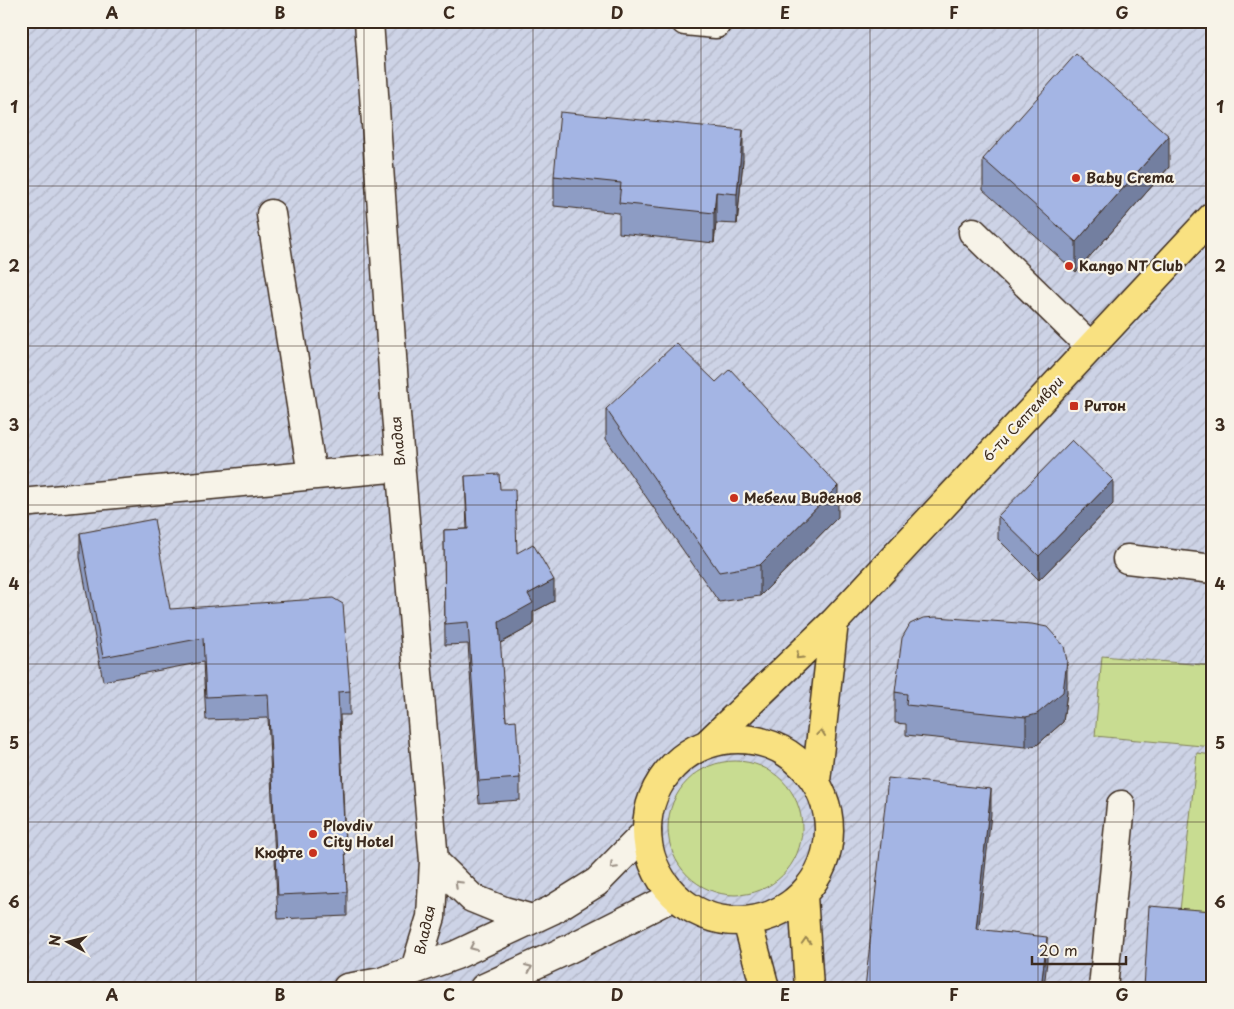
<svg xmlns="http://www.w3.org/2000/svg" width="1234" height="1009" font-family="'Playpen Sans',sans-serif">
	<defs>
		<pattern id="industrial-furrows" width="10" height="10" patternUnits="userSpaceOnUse" patternTransform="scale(1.25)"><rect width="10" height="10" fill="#cdd3e6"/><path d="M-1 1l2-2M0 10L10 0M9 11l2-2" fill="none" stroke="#b1b5c5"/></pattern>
	</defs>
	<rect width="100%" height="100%" fill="#dee0e7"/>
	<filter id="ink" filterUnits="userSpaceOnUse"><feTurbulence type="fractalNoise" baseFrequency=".02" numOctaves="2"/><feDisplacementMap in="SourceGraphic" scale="10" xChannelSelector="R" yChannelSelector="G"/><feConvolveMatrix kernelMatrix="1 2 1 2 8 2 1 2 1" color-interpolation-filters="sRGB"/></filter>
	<g filter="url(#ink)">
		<!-- industrial -->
		<path fill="url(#industrial-furrows)" d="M 21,21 L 1213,21 L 1213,988 L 21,988 Z"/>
		<!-- green -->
		<path fill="#c8dc91" stroke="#828358" d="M 1102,656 L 1213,666 L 1213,747 L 1095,736 Z
			M 1197,753 L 1213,755 L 1213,923 L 1179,920 Z
			M668 828a67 67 0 1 1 134 0a67 67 0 1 1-134 0Z"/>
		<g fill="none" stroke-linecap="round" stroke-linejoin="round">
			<!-- minor casing -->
			<g stroke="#3b2a1e" stroke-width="31">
				<path id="minor" d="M 369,21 L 396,414 L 434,861
					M 685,21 L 716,24
					M 271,214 L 312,475
					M 973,232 L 1091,347
					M 21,503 L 401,467
					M 1127,559 L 1213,569
					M 415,969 L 431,917 L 434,861 L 472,898 L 504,911 L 532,919
					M 347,988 L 381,982 L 456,955 L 552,910 L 597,882 L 647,831
					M 484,988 L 569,949 L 674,896
					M 1103,988 L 1121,805"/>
			</g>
			<!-- major casing -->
			<g stroke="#3b2a1e" stroke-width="31">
				<path id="major" d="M647 830a91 91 0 1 1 182 0a91 91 0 1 1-182 0Z
					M 708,743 L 834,622 L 1213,216
					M 816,781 L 834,622
					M 803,895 L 809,988
					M 747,921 L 765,988"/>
			</g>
			<!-- minor -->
			<use href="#minor" stroke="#f7f3e8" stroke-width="28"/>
			<!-- major -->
			<use href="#major" stroke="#f9e181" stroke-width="28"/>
		</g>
		<!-- wall -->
		<path fill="#8d9cc4" stroke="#3b2a1e" d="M 983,159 L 1169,167 L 1076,272 L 983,190 Z
			M 743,160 L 737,224 L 716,223 L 714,243 L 619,233 L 619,213 L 554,206 L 554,176 Z
			M 716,382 L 838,517 L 760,596 L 719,602 L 606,439 L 606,409 Z
			M 465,476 L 500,489 L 517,553 L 554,601 L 533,612 L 533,625 L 500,643 L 506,721 L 520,778 L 520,800 L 479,803 L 468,644 L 445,645 L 444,530 L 467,529 Z
			M 1113,504 L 1039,580 L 998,539 L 998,516 Z
			M 80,533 L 170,609 L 350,691 L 350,715 L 340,715 L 347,892 L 347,916 L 278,919 L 268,718 L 206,720 L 203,662 L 103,681 L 80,557 Z
			M 895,692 L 1067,692 L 1063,722 L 1037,745 L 1026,747 L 906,735 L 906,724 L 895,723 Z"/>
		<!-- shaded-wall -->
		<path fill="#737fa0" stroke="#3b2a1e" d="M 743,130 L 743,160 L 737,224 L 737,194 Z
			M 1169,136 L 1169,167 L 1076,272 L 1076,242 Z
			M 716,192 L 716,223 L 714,243 L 714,213 Z
			M 1113,480 L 1113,504 L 1039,580 L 1039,556 Z
			M 838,486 L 838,517 L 760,596 L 760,565 Z
			M 554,580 L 554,601 L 533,612 L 533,625 L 499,644 L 499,622 L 528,594 Z
			M 1067,661 L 1067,692 L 1063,722 L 1037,745 L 1026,747 L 1026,717 Z
			M 991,789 L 991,814 L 976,953 L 976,929 Z
			M 1047,937 L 1047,961 L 1044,988 L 1041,988 Z"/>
		<!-- building -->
		<path fill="#a4b5e4" stroke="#3b2a1e" d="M 1076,54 L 1169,136 L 1076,242 L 983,159 Z
			M 560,112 L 743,130 L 737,194 L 716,192 L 714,213 L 619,203 L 621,183 L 554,176 Z
			M 676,343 L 716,382 L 730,369 L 838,486 L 760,565 L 719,572 L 606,409 Z
			M 1072,440 L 1113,480 L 1039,556 L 998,516 Z
			M 499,474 L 500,489 L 515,489 L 517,553 L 533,544 L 554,580 L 528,594 L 533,603 L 499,622 L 506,721 L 516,720 L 520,778 L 479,781 L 468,622 L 445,624 L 444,530 L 468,529 L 465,476 Z
			M 154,519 L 170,609 L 333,598 L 343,604 L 350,691 L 338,692 L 347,892 L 278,895 L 268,694 L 206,697 L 203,638 L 103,657 L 80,533 Z
			M 936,617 L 1032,624 L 1047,627 L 1064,646 L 1067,661 L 1063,692 L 1037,714 L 1026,717 L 906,705 L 907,694 L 895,692 L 902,638 L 910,624 L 923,618 Z
			M 888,778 L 991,789 L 976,929 L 1047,937 L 1041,988 L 865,988 Z
			M 1149,906 L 1213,911 L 1213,988 L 1144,988 Z"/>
		<!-- one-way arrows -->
		<defs><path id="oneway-chevron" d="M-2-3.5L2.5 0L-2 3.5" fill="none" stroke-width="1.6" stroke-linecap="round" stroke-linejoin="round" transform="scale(1.25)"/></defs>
		<g stroke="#9a8650">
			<use href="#oneway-chevron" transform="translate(799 656) rotate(136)"/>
			<use href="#oneway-chevron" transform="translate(821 733) rotate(-83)"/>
			<use href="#oneway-chevron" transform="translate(806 941) rotate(-93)"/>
		</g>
		<g stroke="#998e83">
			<use href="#oneway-chevron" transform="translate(613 866) rotate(135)"/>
			<use href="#oneway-chevron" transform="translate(458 884) rotate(-136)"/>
			<use href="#oneway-chevron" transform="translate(473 947) rotate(155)"/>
			<use href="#oneway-chevron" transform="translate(529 968) rotate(-24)"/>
		</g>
	</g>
	<!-- grid -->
	<path fill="none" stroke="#3b2a1e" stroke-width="1" stroke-opacity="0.55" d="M 196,21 L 196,988M 364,21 L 364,988M 533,21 L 533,988M 701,21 L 701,988M 870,21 L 870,988M 1038,21 L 1038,988M 21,186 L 1213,186M 21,346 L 1213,346M 21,505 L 1213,505M 21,664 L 1213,664M 21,822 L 1213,822"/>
	<!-- markers -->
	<g fill="#c8321e" stroke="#f7f3e8" stroke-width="2">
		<circle cx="1076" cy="178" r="5"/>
		<circle cx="1069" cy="266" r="5"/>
		<rect x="1069" y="401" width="10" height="10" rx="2.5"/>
		<circle cx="734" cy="498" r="5"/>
		<circle cx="313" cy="834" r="5"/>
		<circle cx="313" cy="853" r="5"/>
	</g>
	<g text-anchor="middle" stroke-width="4.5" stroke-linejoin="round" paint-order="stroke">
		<!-- poi labels -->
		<g font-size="14" font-weight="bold" fill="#3b2a1e" stroke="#f7f3e8" text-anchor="start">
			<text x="1086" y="183">Baby Crema</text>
			<text x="1079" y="271">Kango NT Club</text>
			<text x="1084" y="411">Ритон</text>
			<text x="744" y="503">Мебели Виденов</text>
			<text x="323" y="831">Plovdiv<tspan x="323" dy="16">City Hotel</tspan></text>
			<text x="303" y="858" text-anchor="end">Кюфте</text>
		</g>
		<!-- street labels -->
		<g font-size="14" fill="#3b2a1e" stroke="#f7f3e8">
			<text transform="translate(1023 419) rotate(-47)" y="5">6-ти Септември</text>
			<text transform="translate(398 441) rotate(-95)" y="5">Владая</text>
			<text transform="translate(425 930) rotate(-77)" y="5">Владая</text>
		</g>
	</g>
	<!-- margin -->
	<rect width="1234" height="1009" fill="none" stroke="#f7f3e8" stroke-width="55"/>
	<!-- north arrow -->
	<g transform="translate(68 942) rotate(277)" stroke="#f7f3e8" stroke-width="4" paint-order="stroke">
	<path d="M0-4L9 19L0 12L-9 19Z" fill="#3b2a1e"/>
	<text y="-8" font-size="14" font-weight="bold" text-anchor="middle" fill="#3b2a1e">N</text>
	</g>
	<!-- scale -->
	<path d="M1032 956v8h94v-8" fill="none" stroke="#3b2a1e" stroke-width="2.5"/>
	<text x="1039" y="956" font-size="15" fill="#3b2a1e" stroke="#f7f3e8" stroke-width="4" paint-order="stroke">20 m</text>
	<rect x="28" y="28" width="1178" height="954" fill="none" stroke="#3b2a1e" stroke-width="2"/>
	<g font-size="16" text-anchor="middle" font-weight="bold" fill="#3b2a1e">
		<text x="112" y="19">A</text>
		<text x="280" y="19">B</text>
		<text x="449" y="19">C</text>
		<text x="617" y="19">D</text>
		<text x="785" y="19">E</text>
		<text x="954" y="19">F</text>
		<text x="1122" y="19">G</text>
		<text x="14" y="113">1</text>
		<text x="1220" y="113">1</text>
		<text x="14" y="272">2</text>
		<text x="1220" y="272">2</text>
		<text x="14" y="431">3</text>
		<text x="1220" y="431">3</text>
		<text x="14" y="590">4</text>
		<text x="1220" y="590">4</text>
		<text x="14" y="749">5</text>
		<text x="1220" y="749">5</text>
		<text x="14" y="908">6</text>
		<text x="1220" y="908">6</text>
		<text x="112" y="1001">A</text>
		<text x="280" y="1001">B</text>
		<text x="449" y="1001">C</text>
		<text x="617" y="1001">D</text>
		<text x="785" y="1001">E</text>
		<text x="954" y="1001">F</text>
		<text x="1122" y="1001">G</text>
	</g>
</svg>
